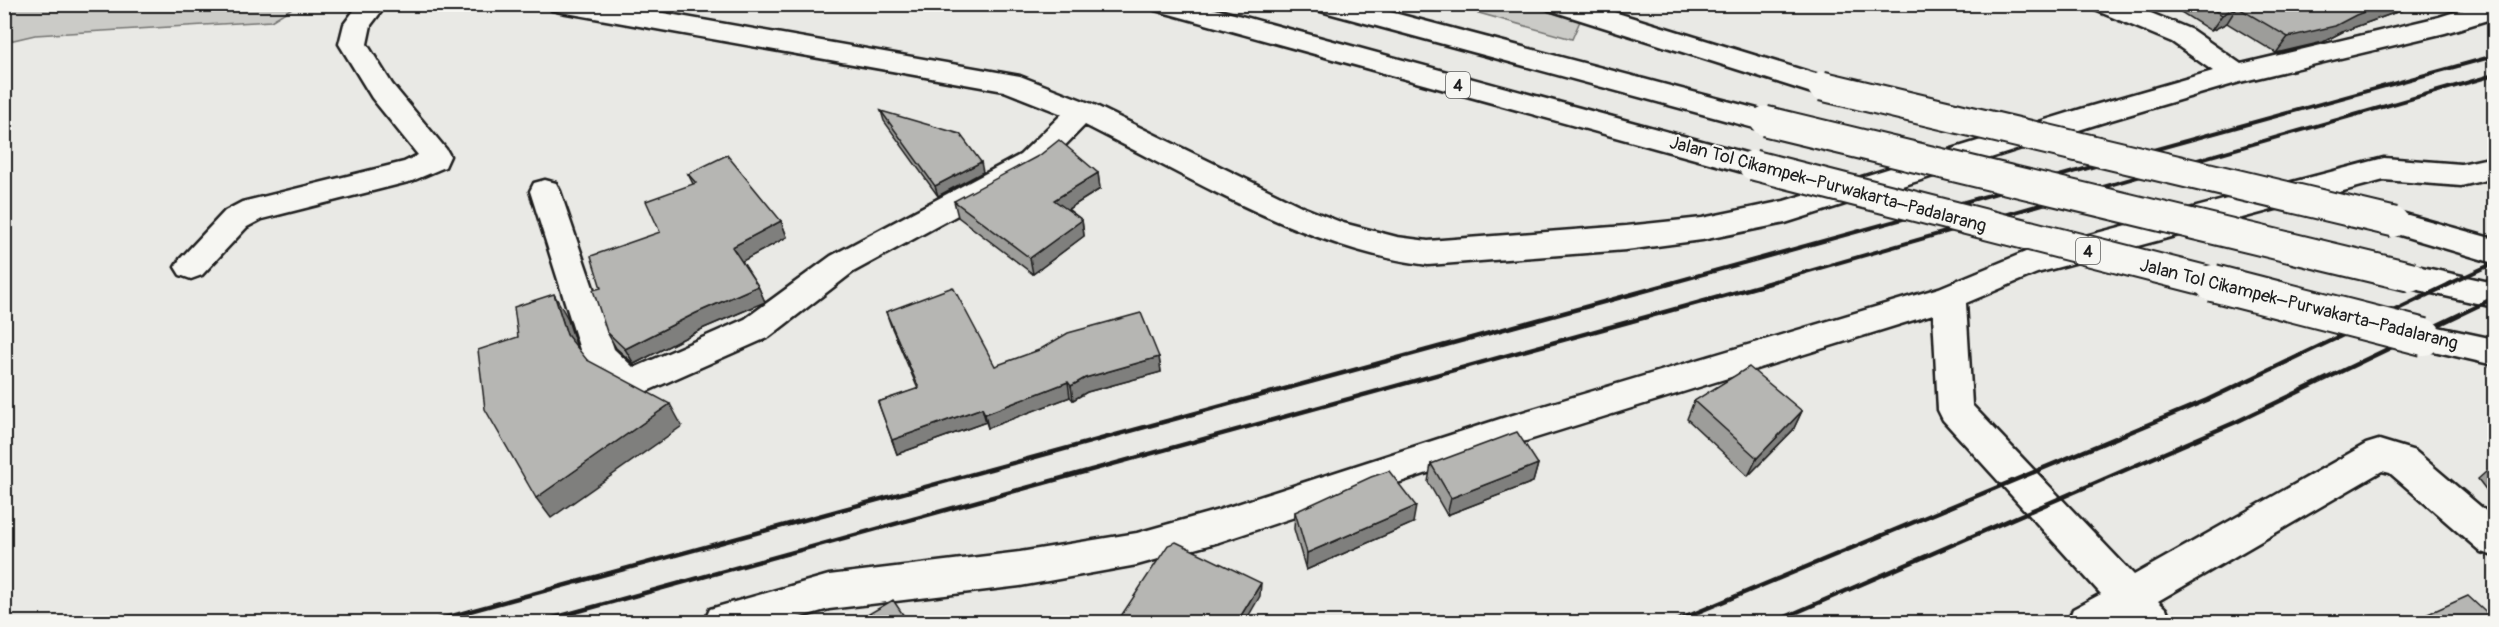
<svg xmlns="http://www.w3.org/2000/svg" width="2499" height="627" font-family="Pangolin,sans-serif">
	<rect width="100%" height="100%" fill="#e9e9e5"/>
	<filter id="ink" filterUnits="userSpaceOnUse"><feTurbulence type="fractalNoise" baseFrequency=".0167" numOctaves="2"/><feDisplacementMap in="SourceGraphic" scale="12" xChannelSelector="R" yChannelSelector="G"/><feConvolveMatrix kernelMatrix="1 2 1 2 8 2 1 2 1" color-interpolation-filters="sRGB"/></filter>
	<g filter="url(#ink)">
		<!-- green -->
		<path fill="#cbcbc7" stroke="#747472" stroke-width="1.5" d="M 4,5 L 5,4 L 297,5 L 271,21 L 35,35 L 5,42 Z
			M 1450,5 L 1527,5 L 1580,21 L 1572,39 Z"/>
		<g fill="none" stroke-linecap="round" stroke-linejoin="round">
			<!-- minor casing -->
			<g stroke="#1c1c1c" stroke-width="5">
				<path id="minor" d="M 359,4 L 387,4 L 371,25 L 367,44 L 392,84 L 446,149 L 450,156 L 445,167 L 412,181 L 262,219 L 247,227 L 202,275 L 191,279 L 180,275 L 175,267 L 180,259 L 225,211 L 242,202 L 404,162 L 418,155 L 372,98 L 339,44 L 344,24 Z
					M 548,4 L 612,4 L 1020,76 L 1092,104 L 1305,208 L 1343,223 L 1397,237 L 1428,241 L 1626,226 L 1702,218 L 1784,201 L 2081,109 L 2213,71 L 2172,42 L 2095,10 L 2091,4 L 2129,4 L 2192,30 L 2241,64 L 2439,17 L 2480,4 L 2494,4 L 2494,18 L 2445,33 L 2240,82 L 2101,123 L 1785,223 L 1702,240 L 1626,250 L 1428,265 C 1305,249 1195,180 1085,125 L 1042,169 L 853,272 L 769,337 L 636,396 C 611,389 595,380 582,356 L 530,191 L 534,183 L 545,180 L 556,183 L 560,191 L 614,349 L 634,368 L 745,319 L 831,256 L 1020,155 L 1062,114 L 1004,91 L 561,12 L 552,10 Z
					M 2384,158 L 2461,164 L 2494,157 L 2494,178 L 2461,186 L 2384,180 L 2037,273 L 1966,303 L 1972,405 L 2134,575 L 2366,444 L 2379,440 L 2415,451 L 2494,518 L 2494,556 L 2481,552 L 2390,473 L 2382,471 L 2158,601 L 2166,609 L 2171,622 L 2127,622 L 2125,620 L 2122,622 L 2068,622 L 2073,609 L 2101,594 L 1943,420 L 1938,410 L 1933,314 L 1503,448 L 1219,542 L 1137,565 L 1020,586 L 829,609 L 783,622 L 704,622 L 710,609 L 829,575 L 1020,552 L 1137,533 L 1219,510 L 1503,418 L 1939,288 L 2028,251 Z"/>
			</g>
			<!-- highway casing -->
			<g stroke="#1c1c1c" stroke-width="5">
				<path id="highway" d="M 1151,4 L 1197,4 L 1753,155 L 1764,158 L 1768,165 L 1764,172 L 1753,175 L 1155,10 Z
					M 1313,4 L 1360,4 L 1765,111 L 1775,114 L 1780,121 L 1775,128 L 1765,131 L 1317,10 Z
					M 1545,4 L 1588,4 L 1832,79 L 1836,86 L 1832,93 L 1822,95 L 1812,93 L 1549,10 Z
					M 2394,211 L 2494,239 L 2494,263 L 2383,230 L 2378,222 L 2383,214 Z
					M 2412,265 L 2494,283 L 2494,307 L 2401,286 L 2396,277 L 2401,268 Z
					M 2424,324 L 2494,339 L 2494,365 L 2412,346 L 2407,337 L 2412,328 Z"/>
			</g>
			<!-- minor -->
			<use href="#minor" fill="#f6f6f2" fill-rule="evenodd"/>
			<!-- highway -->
			<use href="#highway" fill="#f6f6f2" fill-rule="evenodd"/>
			<!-- rail-far1 -->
			<path stroke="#1c1c1c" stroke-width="4" d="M 1667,284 L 2494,56
				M 1764,284 L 2494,75
				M 2449,284 L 2494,263"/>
			<!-- rail -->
			<path stroke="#1c1c1c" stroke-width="4.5" d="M 430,622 L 1673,283
				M 539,622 L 1770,283
				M 1674,622 L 2207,400 L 2452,283
				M 1774,622 L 2236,422 L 2494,298"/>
			<!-- highway-bridge-far1 casing -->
			<g stroke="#1c1c1c" stroke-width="33" stroke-linecap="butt">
				<path id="highway-bridge-far1" d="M 1822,86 L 2394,222
					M 1765,121 L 2412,277
					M 1753,165 L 2219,284"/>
			</g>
			<!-- highway-bridge casing -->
			<g stroke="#1c1c1c" stroke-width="40" stroke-linecap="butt">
				<path id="highway-bridge" d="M 2213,283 L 2424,337"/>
			</g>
			<!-- highway-bridge-far1 -->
			<use href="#highway-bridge-far1" stroke="#f6f6f2" stroke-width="29"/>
			<!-- highway-bridge -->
			<use href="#highway-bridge" stroke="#f6f6f2" stroke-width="36"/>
		</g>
		<!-- wall -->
		<path fill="#9d9d9a" stroke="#1c1c1c" stroke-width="1.5" d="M 2168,4 L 2419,4 L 2344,31 L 2323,42 L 2276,53 L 2227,23 L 2211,31 Z
			M 881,111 L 983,172 L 938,196 L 884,121 Z
			M 1098,173 L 1100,189 L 1068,209 L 1082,220 L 1084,236 L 1033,274 L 958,217 L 954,201 Z
			M 688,174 L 781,221 L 787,237 L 742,261 L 758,286 L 765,302 L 704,328 L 634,364 L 616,348 L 607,332 L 601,288 L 660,232 L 693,184 Z
			M 886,312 L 995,366 L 1159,357 L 1161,372 L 1087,392 L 1073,400 L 1070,397 L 988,428 L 986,422 L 897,454 L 878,402 L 918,389 L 891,326 Z
			M 1694,401 L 1802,411 L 1793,430 L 1748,476 L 1687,419 Z
			M 1431,464 L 1538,464 L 1533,482 L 1447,515 L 1428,482 Z
			M 2494,465 L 2494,500 L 2478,479 Z
			M 1295,512 L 1413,523 L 1306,570 L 1294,529 Z
			M 2419,618 L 2494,622 L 2413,622 Z"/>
		<!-- shaded-wall -->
		<path fill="#7f7f7d" stroke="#1c1c1c" stroke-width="1.5" d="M 2386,4 L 2419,4 L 2344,31 L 2323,42 L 2276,53 L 2288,37 Z
			M 2237,7 L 2227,23 L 2211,31 L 2222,15 Z
			M 981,162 L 983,172 L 938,196 L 935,186 Z
			M 1098,173 L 1100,189 L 1057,216 L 1054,200 Z
			M 1082,220 L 1084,236 L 1033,274 L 1030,258 Z
			M 781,221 L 787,237 L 739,263 L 732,247 Z
			M 758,286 L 765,302 L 704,328 L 634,364 L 625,349 L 696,313 Z
			M 554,294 L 567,317 L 580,357 L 567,335 Z
			M 1159,357 L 1161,372 L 1087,392 L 1073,400 L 1071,386 L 1085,378 Z
			M 1068,382 L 1070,397 L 988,428 L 985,414 Z
			M 670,404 L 682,426 L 551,518 L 536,498 Z
			M 982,408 L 986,422 L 897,454 L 892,440 Z
			M 1802,411 L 1793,430 L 1748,476 L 1757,458 Z
			M 1538,464 L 1533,482 L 1447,515 L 1451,498 Z
			M 1416,506 L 1413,523 L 1306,570 L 1307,553 Z
			M 1261,583 L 1260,596 L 1245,622 L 1237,622 Z"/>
		<!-- building -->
		<path fill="#b6b6b3" stroke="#1c1c1c" stroke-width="1.5" d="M 2204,4 L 2386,4 L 2356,15 L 2335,26 L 2288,37 L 2237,7 L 2222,15 Z
			M 881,111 L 960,134 L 981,162 L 935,186 Z
			M 1059,140 L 1098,173 L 1054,200 L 1082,220 L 1030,258 L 954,201 L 1040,155 Z
			M 727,155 L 781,221 L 732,247 L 758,286 L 696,313 L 625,349 L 607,332 L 593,290 L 601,288 L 591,256 L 660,232 L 646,201 L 696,183 L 688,174 Z
			M 953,287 L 995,366 L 1039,350 L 1068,333 L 1141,313 L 1159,357 L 1085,378 L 1071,386 L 1068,382 L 985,414 L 982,408 L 892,440 L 878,402 L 919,388 L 886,312 Z
			M 554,294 L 567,335 L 587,360 L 670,404 L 536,498 L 485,409 L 478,350 L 518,337 L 514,307 Z
			M 1749,367 L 1802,411 L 1757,458 L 1694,401 Z
			M 1517,432 L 1538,464 L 1451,498 L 1431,464 Z
			M 1389,471 L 1416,506 L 1307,553 L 1295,512 L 1371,477 Z
			M 1176,542 L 1261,583 L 1237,622 L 1117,622 L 1168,545 Z
			M 2468,596 L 2494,620 L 2494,622 L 2424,622 L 2419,618 Z
			M 893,600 L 908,622 L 855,622 Z"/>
	</g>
	<g text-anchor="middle" stroke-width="4.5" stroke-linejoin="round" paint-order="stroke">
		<!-- shield labels -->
		<g fill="#f6f6f2" stroke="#5d5d5c" stroke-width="1.5">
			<rect x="1446" y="72" width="24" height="26" rx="4.5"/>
			<rect x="2076" y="238" width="24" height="26" rx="4.5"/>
		</g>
		<g font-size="16" font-weight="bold" fill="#1c1c1c">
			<text x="1458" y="91">4</text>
			<text x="2088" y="257">4</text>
		</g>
		<!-- street labels -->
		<g font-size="18" fill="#1c1c1c" stroke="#f6f6f2">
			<text transform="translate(1828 184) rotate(15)" y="6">Jalan Tol Cikampek–Purwakarta–Padalarang</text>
			<text transform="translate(2299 304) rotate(14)" y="6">Jalan Tol Cikampek–Purwakarta–Padalarang</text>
		</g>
	</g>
	<!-- margin -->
	<rect width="2499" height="627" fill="none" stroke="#f6f6f2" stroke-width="24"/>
	<rect x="12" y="12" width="2475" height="603" fill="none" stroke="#1c1c1c" stroke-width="2" filter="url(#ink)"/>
</svg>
